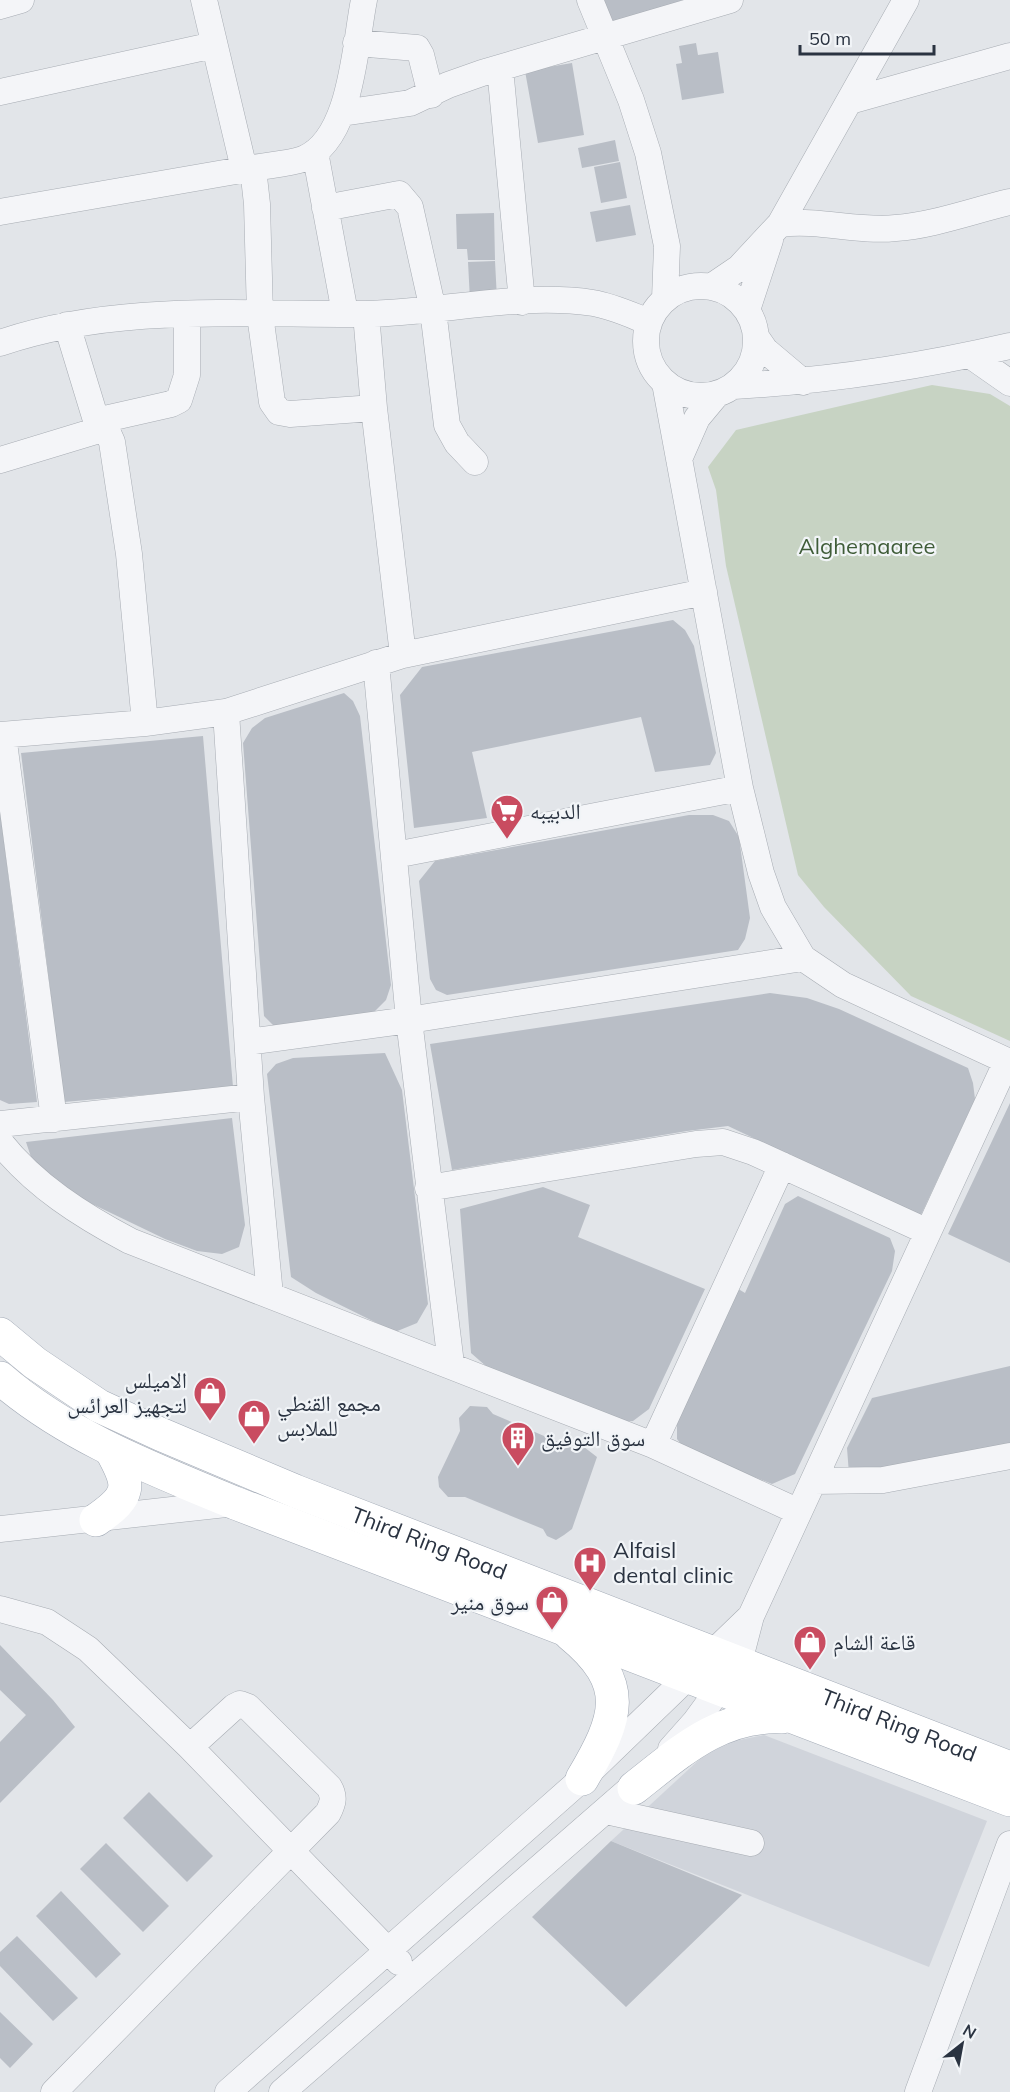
<svg xmlns="http://www.w3.org/2000/svg" width="1010" height="2092" font-family="Mulish,'Noto Naskh Arabic',sans-serif">
	<rect width="100%" height="100%" fill="#e2e5e9"/>
	<!-- built -->
	<path fill="#d0d4db" d="M 764,1735 L 987,1821 L 929,1967 L 611,1841 L 715,1745 Z"/>
	<!-- green -->
	<path fill="#c7d3c3" d="M 932,385 L 990,394 L 1010,406 L 1010,1041 L 911,996 L 824,907 L 798,875 L 726,566 L 716,490 L 708,467 L 736,430 Z"/>
	<!-- building -->
	<path fill="#b9bec6" d="M 604,0 L 683,0 L 613,24 Z
		M 696,43 L 698,55 L 718,52 L 724,93 L 682,100 L 676,64 L 682,63 L 679,46 Z
		M 572,63 L 584,135 L 538,143 L 525,71 Z
		M 615,140 L 619,161 L 582,168 L 578,148 Z
		M 620,162 L 627,198 L 601,203 L 594,167 Z
		M 630,205 L 636,235 L 596,242 L 590,212 Z
		M 494,213 L 495,260 L 468,260 L 467,249 L 457,249 L 456,214 Z
		M 495,261 L 497,299 L 470,300 L 468,262 Z
		M 673,620 L 685,630 L 694,646 L 716,753 L 710,765 L 655,772 L 641,717 L 472,752 L 487,818 L 414,828 L 400,695 L 422,667 Z
		M 344,693 L 353,701 L 360,716 L 391,985 L 386,1000 L 373,1013 L 274,1026 L 264,1016 L 243,743 L 252,728 L 265,718 Z
		M 203,736 L 233,1087 L 64,1102 L 21,753 Z
		M 0,811 L 37,1102 L 9,1104 L 0,1100 Z
		M 689,815 L 713,815 L 729,821 L 739,837 L 750,918 L 745,939 L 738,950 L 447,995 L 436,990 L 430,979 L 419,881 L 435,861 Z
		M 770,993 L 807,998 L 839,1009 L 968,1068 L 973,1083 L 975,1099 L 920,1217 L 728,1126 L 687,1131 L 452,1170 L 430,1044 Z
		M 385,1053 L 402,1090 L 428,1304 L 417,1323 L 395,1332 L 316,1293 L 291,1277 L 267,1074 L 276,1064 L 293,1058 Z
		M 1010,1103 L 1010,1263 L 948,1234 Z
		M 232,1118 L 245,1225 L 239,1247 L 222,1254 L 197,1251 L 165,1239 L 61,1189 L 32,1160 L 26,1142 Z
		M 543,1187 L 590,1205 L 578,1237 L 705,1289 L 649,1409 L 633,1421 L 621,1422 L 487,1367 L 471,1353 L 460,1209 Z
		M 798,1196 L 890,1238 L 895,1251 L 892,1271 L 795,1474 L 772,1484 L 684,1448 L 677,1439 L 677,1420 L 735,1287 L 745,1293 L 785,1204 Z
		M 1010,1366 L 1010,1446 L 849,1474 L 847,1448 L 872,1398 Z
		M 470,1406 L 487,1407 L 493,1414 L 572,1448 L 584,1447 L 597,1457 L 572,1529 L 564,1535 L 556,1540 L 547,1536 L 543,1529 L 465,1497 L 448,1497 L 439,1487 L 438,1477 L 460,1431 L 459,1418 Z
		M 0,1645 L 53,1700 L 75,1727 L 0,1803 L 0,1742 L 26,1715 L 0,1690 Z
		M 149,1792 L 213,1856 L 187,1882 L 123,1818 Z
		M 611,1841 L 742,1895 L 626,2007 L 532,1917 Z
		M 106,1843 L 169,1906 L 143,1932 L 80,1869 Z
		M 61,1891 L 121,1954 L 96,1978 L 36,1916 Z
		M 17,1936 L 78,1998 L 53,2021 L 0,1966 L 0,1952 Z
		M 0,2012 L 33,2044 L 10,2068 L 0,2058 Z"/>
	<g fill="none" stroke-linecap="round" stroke-linejoin="round">
		<!-- minor casing -->
		<g stroke="#a7acb3" stroke-width="27">
			<path id="minor" d="M 204,0 L 244,169
				M 590,0 L 631,100 L 648,153 L 667,246 L 665,299
				M 0,6 L 21,0
				M 356,43 L 417,48 L 421,55 L 431,95
				M 500,68 L 522,302
				M 0,92 L 214,45
				M 850,101 L 1010,56
				M 342,113 L 410,103 L 448,85 L 482,73 L 730,0
				M 315,152 L 345,313
				M 253,168 C 269,165 288,164 303,159 C 352,140 355,44 364,0
				M 325,208 L 399,194 L 410,207 L 433,310 L 447,425 L 457,443 L 475,462
				M 0,212 L 253,168 L 257,204 L 260,315 L 272,402 L 279,412 L 290,414 L 374,408 L 403,655
				M 780,224 C 819,219 857,232 896,228 C 931,226 975,210 1010,202
				M646 341a55 55 0 1 1 110 0a55 55 0 1 1-110 0Z
				M 711,287 L 739,268 L 780,224 L 906,0
				M 747,310 L 770,240
				M 366,314 L 374,408
				M 67,325 L 99,430 L 108,433 L 112,442 L 129,554 L 145,723
				M 756,337 L 765,350 L 803,382
				M 0,343 C 117,303 244,315 366,314 C 439,313 520,292 593,303 C 612,306 631,315 649,322
				M 970,355 L 1010,383
				M 665,383 L 740,788 L 761,873 L 773,907 L 803,958 L 843,985 L 1007,1061 L 751,1616 L 739,1662 L 695,1722 L 671,1749
				M 734,386 C 827,381 919,367 1010,346
				M 96,421 L 171,404 L 179,400 L 187,375 L 187,314
				M 679,459 L 697,418 L 717,394
				M 0,460 L 99,430
				M 376,663 L 409,1020 L 451,1364
				M 226,712 L 251,1097 L 270,1295
				M 0,735 L 145,723 L 226,712 L 403,655 L 704,592
				M 3,735 L 54,1119
				M 395,855 L 740,788
				M 248,1042 L 409,1020 L 803,958
				M 0,1124 L 251,1097
				M 0,1142 C 35,1186 81,1215 130,1241 L 653,1445 L 799,1512
				M 428,1188 L 696,1144 L 723,1142 L 753,1152 L 928,1232
				M 653,1445 L 782,1165
				M 814,1481 L 883,1480 L 1010,1456
				M 0,1529 L 235,1503
				M 0,1609 L 47,1622 L 88,1649 L 190,1747 L 399,1962
				M 606,1811 L 751,1843
				M 54,2092 L 328,1813 C 333,1803 335,1797 329,1787 L 248,1707 L 240,1704 L 234,1707 L 190,1747
				M 228,2092 L 582,1779 L 751,1616
				M 282,2092 L 646,1775
				M 918,2092 L 1010,1844"/>
		</g>
		<!-- major casing -->
		<g stroke="#a1a9b5" stroke-width="34">
			<g id="major">
				<path id="s1" d="M 0,1334 L 35,1363 L 99,1406 L 160,1434 L 295,1491 L 1010,1768"/>
				<path d="M 0,1378 C 68,1437 153,1469 235,1503 L 1010,1800"/>
				<path d="M 96,1520 C 132,1495 131,1486 111,1450"/>
				<path d="M 570,1634 C 631,1684 618,1718 582,1779"/>
				<path d="M 634,1788 C 680,1752 720,1714 782,1717"/>
			</g>
		</g>
		<!-- minor -->
		<use href="#minor" stroke="#f4f5f8" stroke-width="26"/>
		<!-- major -->
		<use href="#major" stroke="#fff" stroke-width="33"/>
	</g>
	<!-- icons -->
	<defs>
		<g id="supermarket-pin" transform="scale(1.725)"><path d="M0 17L-7.5 6A9.5 9.5 0 1 1 7.5 6Z" fill="#c94c60" stroke="#f1f4f7"/><path d="M-6-5.5h2.5l.6 2H6L4.5 2H-2.5L-4.4-4H-6ZM-1.5 3.2a1.3 1.3 0 1 0 .1 0ZM3 3.2a1.3 1.3 0 1 0 .1 0Z" fill="#fff"/></g>
		<g id="shop-pin" transform="scale(1.725)"><path d="M0 17L-7.5 6A9.5 9.5 0 1 1 7.5 6Z" fill="#c94c60" stroke="#f1f4f7"/><path d="M-5-2.5h2.3a2.7 3.5 0 0 1 5.4 0H5L5.5 6h-11ZM-1.5-2.5h3a1.5 2.3 0 0 0-3 0Z" fill="#fff"/></g>
		<g id="building-pin" transform="scale(1.725)"><path d="M0 17L-7.5 6A9.5 9.5 0 1 1 7.5 6Z" fill="#c94c60" stroke="#f1f4f7"/><path d="M-4-6H4V6H1V3H-1V6H-4ZM-2.5-4.3h1.7v1.8h-1.7ZM.8-4.3h1.7v1.8H.8ZM-2.5-1h1.7V.8h-1.7ZM.8-1h1.7V.8H.8Z" fill="#fff"/></g>
		<g id="hospital-pin" transform="scale(1.725)"><path d="M0 17L-7.5 6A9.5 9.5 0 1 1 7.5 6Z" fill="#c94c60" stroke="#f1f4f7"/><path d="M-5-5h3v3.5h4V-5h3V5h-3V1.5h-4V5h-3Z" fill="#fff"/></g>
	</defs>
	<g fill-rule="evenodd">
		<use href="#supermarket-pin" x="507" y="811"/>
		<use href="#shop-pin" x="210" y="1393"/>
		<use href="#shop-pin" x="254" y="1416"/>
		<use href="#building-pin" x="518" y="1438"/>
		<use href="#hospital-pin" x="590" y="1563"/>
		<use href="#shop-pin" x="552" y="1602"/>
		<use href="#shop-pin" x="810" y="1642"/>
	</g>
	<g text-anchor="middle" stroke-width="4.5" stroke-linejoin="round" paint-order="stroke">
		<!-- park labels -->
		<g font-size="22" fill="#3f5c38" stroke="#f1f4f7">
			<text x="867" y="554">Alghemaaree</text>
		</g>
		<!-- poi labels -->
		<g font-size="22" fill="#2a3341" stroke="#f1f4f7" text-anchor="start">
			<text x="530" y="819">الدبيبه</text>
			<text x="187" y="1388" text-anchor="end">الاميلس<tspan x="187" dy="25">لتجهيز العرائس</tspan></text>
			<text x="277" y="1411">مجمع القنطي<tspan x="277" dy="25">للملابس</tspan></text>
			<text x="541" y="1446">سوق التوفيق</text>
			<text x="613" y="1558">Alfaisl<tspan x="613" dy="25">dental clinic</tspan></text>
			<text x="529" y="1610" text-anchor="end">سوق منير</text>
			<text x="833" y="1650">قاعة الشام</text>
		</g>
		<!-- street labels -->
		<g font-size="22" fill="#2a3341" stroke="#f1f4f7">
			<text dy="8" stroke="none"><textPath href="#s1" startOffset="480">Third Ring Road</textPath></text>
			<text dy="8" stroke="none"><textPath href="#s1" startOffset="984">Third Ring Road</textPath></text>
		</g>
	</g>
	<!-- north arrow -->
	<g transform="translate(962 2044) rotate(31)" stroke="#f1f4f7" stroke-width="4.5" paint-order="stroke">
	<path d="M0-4.5L10 22L0 15L-10 22Z" fill="#2a3341"/>
	<text y="-9" font-size="16" font-weight="bold" text-anchor="middle" fill="#2a3341">N</text>
	</g>
	<!-- scale -->
	<path d="M800 45v9h134v-9" fill="none" stroke="#2a3341" stroke-width="3"/>
	<text x="809" y="45" font-size="18" fill="#2a3341" stroke="#f1f4f7" stroke-width="4.5" paint-order="stroke">50 m</text>
</svg>
